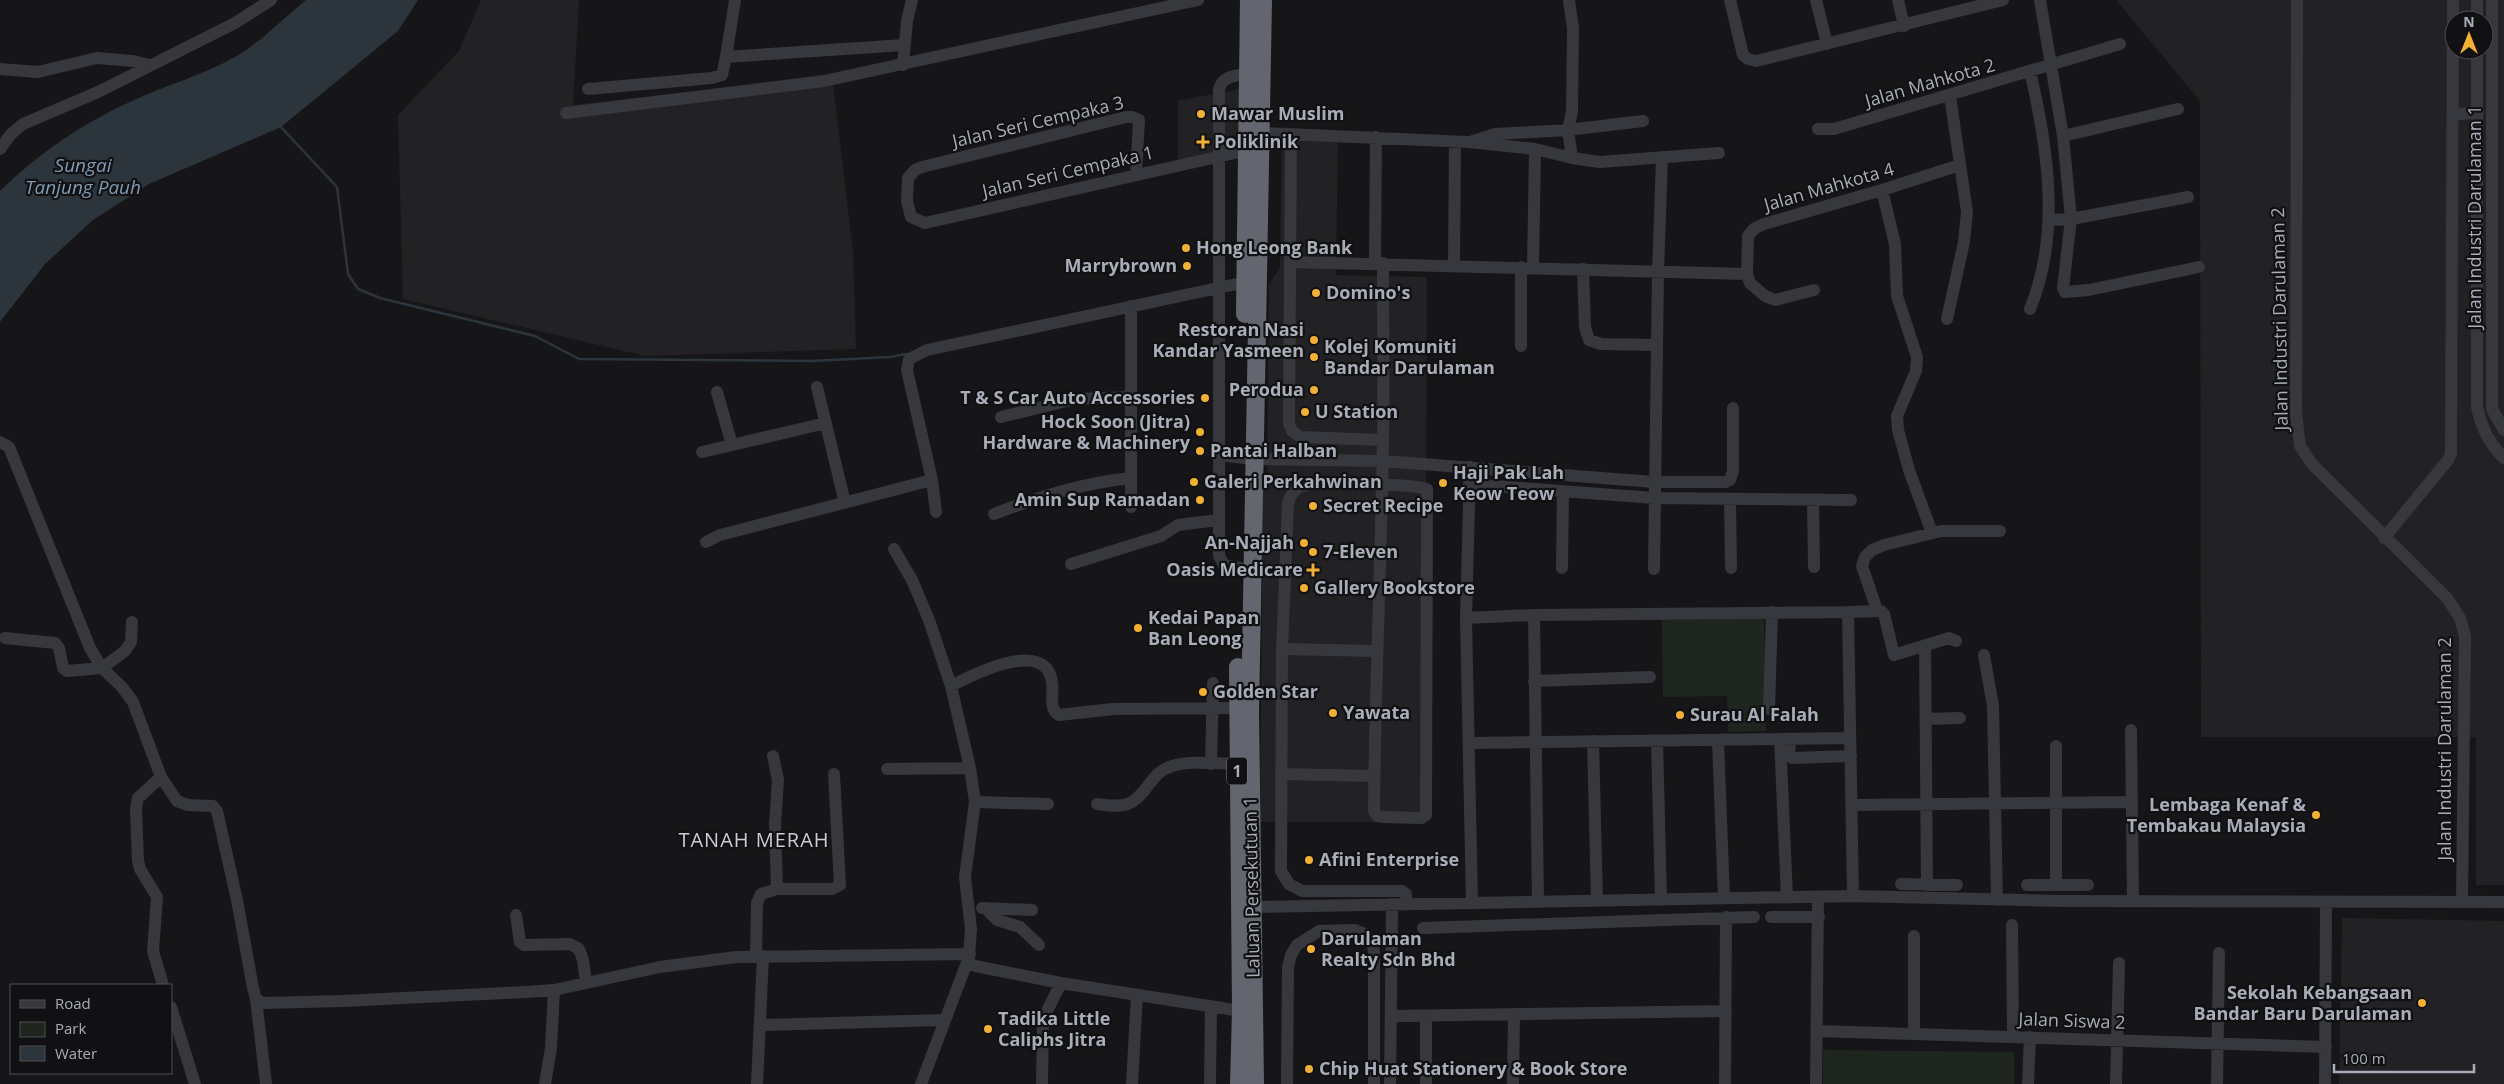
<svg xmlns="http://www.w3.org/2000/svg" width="2504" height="1084" font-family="'Open Sans',sans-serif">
	<rect width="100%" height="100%" fill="#161618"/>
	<!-- built -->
	<path fill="#222225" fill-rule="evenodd" d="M 481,0 L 579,0 L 573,105 L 832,75 L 853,251 L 856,349 L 645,356 L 403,299 L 398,115 L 459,51 Z
		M 2116,0 L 2504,0 L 2504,885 L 2476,885 L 2476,737 L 2201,737 L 2200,101 ZM 2454,20 L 2484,20 L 2484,50 L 2454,50 Z
		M 1240,89 L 1238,157 L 1178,170 L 1178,101 Z
		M 1282,132 L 1338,132 L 1336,275 L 1427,277 L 1425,822 L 1260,822 L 1263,484 L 1267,476 L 1269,285 L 1280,267 Z
		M 2342,918 L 2504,921 L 2504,1084 L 2339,1084 Z"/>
	<!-- green -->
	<path fill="#1e261f" d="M 1764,619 L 1766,731 L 1728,732 L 1727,696 L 1663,697 L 1662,620 Z
		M 1823,1050 L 2014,1052 L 2014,1084 L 1823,1084 Z"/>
	<!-- water -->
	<path fill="#2c353c" d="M 306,0 L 418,0 L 398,31 L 281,127 L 149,184 L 93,220 L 45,264 L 0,322 L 0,191 C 39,153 84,122 134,100 C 167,85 203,75 235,57 C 256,46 286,16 306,0 Z"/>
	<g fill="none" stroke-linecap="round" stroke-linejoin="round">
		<!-- stream -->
		<path stroke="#2c353c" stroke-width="2.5" d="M 279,125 L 337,187 L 348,274 L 358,289 L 380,298 L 535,336 L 579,359 L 812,361 L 890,357 L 906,354"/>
		<!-- minor -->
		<path stroke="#37383d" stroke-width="12" d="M 1730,0 L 1743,55 L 1748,59 L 1756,61 L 2003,0
			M 1816,0 L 1827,44
			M 1898,0 L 1904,26
			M 2040,0 L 2063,136 L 2071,219 L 2063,288 L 2065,292 L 2089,290 L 2199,267
			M 2297,0 L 2296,413 L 2300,446 L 2312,464 L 2447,598 L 2460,618 L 2465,636 L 2462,902
			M 2477,0 L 2477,20
			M 2492,0 L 2492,409 L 2504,430
			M 1569,1 L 1573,28 L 1572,111 L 1568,130 L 1572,158
			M 2477,50 L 2477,407 C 2481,427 2489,444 2504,458
			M 726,57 L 735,0
			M 903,65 L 907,21 L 912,0
			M 0,69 L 38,72 L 97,58 L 133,61 L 149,65
			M 2030,71 C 2048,148 2061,234 2030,309
			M 588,89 L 712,78 L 722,75 L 726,57 L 904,45
			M 566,113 L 824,81 L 1198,0
			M 2453,115 L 2478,112
			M 1818,129 L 1834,129 L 2120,44
			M 1262,133 L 1468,142 L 1535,149 L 1572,158 L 1600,162 L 1719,153
			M 1291,134 L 1289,423 L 1292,431 L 1300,437 L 1383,440
			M 2063,136 L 2178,109
			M 1473,141 L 1495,134 L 1568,130 L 1643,121
			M 0,149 L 11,134 L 23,124 L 98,92 L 235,23 L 271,0
			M 1136,174 L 1139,120 L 1132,117 L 1126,117 L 922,167 L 915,170 L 908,178 L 907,201 L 911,217 L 925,223 L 1248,150
			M 1882,190 L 1895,244 L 1897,296 L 1917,357 L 1916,371 L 1897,416 L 1898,430 L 1909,470 L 1932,533
			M 2050,220 L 2071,219 L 2188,197
			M 1290,262 L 1747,274
			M 1375,263 L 1376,137
			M 1383,263 C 1383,323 1384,382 1383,441 C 1381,565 1375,688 1374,811 L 1377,816 L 1383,817 L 1421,818 L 1426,815 L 1427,489 C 1414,484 1314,481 1302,486 C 1294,489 1290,496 1288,504 L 1282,649 L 1281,871 L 1289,884 L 1302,891 L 1402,891 L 1406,894 L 1407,904
			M 1454,265 L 1455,142
			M 1533,268 L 1535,149
			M 1583,269 L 1585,327 L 1589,340 L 1601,344 L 1657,345
			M 1814,290 L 1775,300 L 1765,296 L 1750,283 L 1747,274 L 1748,236 L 1755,228 L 1764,224 L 1882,190 L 1960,165
			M 1947,319 L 1964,242 L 1967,212 L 1950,96
			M 1521,346 L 1521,267
			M 817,387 L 845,503
			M 717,392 L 732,445
			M 1001,417 L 1075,399 L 1131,397
			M 0,442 L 9,447 L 90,648 L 102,668 L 122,687 L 133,702 L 161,777 L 177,801 L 188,805 L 213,806 L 217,811 L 237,900 L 253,988 L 256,999 L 263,1003 L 342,1001 L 527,992 L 554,990 L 660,967 L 736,957 L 970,954
			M 702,452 L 826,423
			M 1220,455 L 1253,459 L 1383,461 L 1654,482 L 1726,482 L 1730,480 L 1733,471 L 1733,408
			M 1470,467 L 1466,618 L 1472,903
			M 1469,484 L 1654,498 L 1851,500
			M 1730,500 L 1731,568
			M 1813,500 L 1814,567
			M 1131,507 L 1131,306
			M 936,512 L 932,480 L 907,370 L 909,359 L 927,350 L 1246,282
			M 994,514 C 1039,497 1082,483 1131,478
			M 2384,538 L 2448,460 L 2451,453 L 2453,0
			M 706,542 L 720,535 L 932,480
			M 894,549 L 912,580 L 929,620 L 951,686 L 970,768 L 975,802 L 965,877 L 971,929 L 969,957 L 921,1084
			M 1071,564 L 1161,536 L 1178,525 L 1218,520
			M 1240,568 L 1224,565 L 1219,556 L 1219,90 C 1222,75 1236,76 1248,74
			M 1562,568 L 1563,491
			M 1654,569 L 1658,272 L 1662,157
			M 1877,610 L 1862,566 L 1865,557 L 1872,550 L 1884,545 L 1941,531 L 2000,531
			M 1848,612 L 1853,896
			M 1534,615 L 1538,902
			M 1466,618 L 1534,615 L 1848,612 L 1881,611 L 1884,614 L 1894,655 L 1949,638 L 1956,641
			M 5,638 L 55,643 L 59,648 L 63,668 L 67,671 L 102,668 L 125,651 L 131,642 L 132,622
			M 1925,645 L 1927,885
			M 1282,649 L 1376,651
			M 1984,655 L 1993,706 L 1997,900
			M 1534,681 L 1650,677
			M 951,686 C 972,675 1046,637 1052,682 C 1054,692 1048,710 1059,715 L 1113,709 L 1238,708
			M 1769,709 L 1772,612
			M 1926,719 L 1960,718
			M 2131,730 L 2133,901
			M 1780,739 L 1787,897
			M 1718,740 L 1724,898
			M 1790,740 L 1789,755 L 1792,758 L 1851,756
			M 1593,741 L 1597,901
			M 1657,741 L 1661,900
			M 1469,743 L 1850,738
			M 2056,746 L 2056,885
			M 773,756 L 778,780 L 775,824 L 777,889
			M 1211,764 L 1213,683
			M 887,769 L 970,768
			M 1281,774 L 1374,776
			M 161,777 L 138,798 L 136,809 L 138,861 L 140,869 L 157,897 L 153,951 L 163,985
			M 975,802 L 1048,804
			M 1097,804 C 1125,808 1133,807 1150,783 C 1155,777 1159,771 1167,768 C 1187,759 1216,764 1237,764
			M 1851,805 L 2132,802
			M 1901,884 L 1957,885
			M 2027,885 L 2088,885
			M 1253,907 L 1853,896 L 2062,901 L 2504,902
			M 982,908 L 1032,910
			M 985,908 L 997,920 L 1020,927 L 1039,945
			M 516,915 L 520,942 L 524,945 L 570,944 L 579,949 L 583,960 L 586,982
			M 1771,917 L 1819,917
			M 2012,925 L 2013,1037
			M 1423,928 L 1754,917
			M 756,956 L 757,903 L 761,894 L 777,889 L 832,889 L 840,885 L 834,774
			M 967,962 L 975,966 L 1061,983 L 1241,1011
			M 256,999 L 266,1084
			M 171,1007 L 195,1084
			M 1391,1016 L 1726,1011
			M 760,1025 L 943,1020
			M 1817,1031 L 2326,1047
			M 1914,1034 L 1914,936
			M 545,1084 L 551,1048 L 554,990
			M 757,1084 L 763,956
			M 1042,1084 L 1043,1019 L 1061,983
			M 1132,1084 L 1137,995
			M 1210,1084 L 1211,1007
			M 1287,1084 L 1288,967 L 1291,955 L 1297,945 L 1319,931 L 1355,930 L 1365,934 L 1371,940 L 1374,951 L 1374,1084
			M 1390,1084 L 1392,904
			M 1426,1084 L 1426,1016
			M 1513,1084 L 1514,1014
			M 1725,1084 L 1726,917
			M 1816,1084 L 1818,897
			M 2028,1084 L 2030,1037
			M 2116,1084 L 2119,963
			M 2217,1084 L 2219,953
			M 2325,1084 L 2326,902"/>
		<!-- highway -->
		<path stroke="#63666e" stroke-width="18" d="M 1245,314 L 1249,0
			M 1238,667 L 1241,1011 L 1239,1084
			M 1255,1084 L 1250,712 L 1263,0"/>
	</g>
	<!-- markers -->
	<g fill="#f2b134" stroke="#111113" stroke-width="2">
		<circle cx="1201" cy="114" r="5"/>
		<path d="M1200.5 134.5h5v5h5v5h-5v5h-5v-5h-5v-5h5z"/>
		<circle cx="1186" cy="248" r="5"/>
		<circle cx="1187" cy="266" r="5"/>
		<circle cx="1316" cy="293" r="5"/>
		<circle cx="1314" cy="340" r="5"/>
		<circle cx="1314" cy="357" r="5"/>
		<circle cx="1314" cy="390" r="5"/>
		<circle cx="1205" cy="398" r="5"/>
		<circle cx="1305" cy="412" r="5"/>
		<circle cx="1200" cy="432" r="5"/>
		<circle cx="1200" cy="451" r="5"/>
		<circle cx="1194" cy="482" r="5"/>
		<circle cx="1443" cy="483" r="5"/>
		<circle cx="1200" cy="500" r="5"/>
		<circle cx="1313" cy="506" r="5"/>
		<circle cx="1304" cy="543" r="5"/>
		<circle cx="1313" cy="552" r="5"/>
		<path d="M1310.5 562.5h5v5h5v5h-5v5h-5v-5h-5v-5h5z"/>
		<circle cx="1304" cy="588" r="5"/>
		<circle cx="1138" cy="628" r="5"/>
		<circle cx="1203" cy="692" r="5"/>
		<circle cx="1333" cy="713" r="5"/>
		<circle cx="1680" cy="715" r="5"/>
		<circle cx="2316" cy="815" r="5"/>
		<circle cx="1309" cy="860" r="5"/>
		<circle cx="1311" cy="949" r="5"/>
		<circle cx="2422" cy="1003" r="5"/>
		<circle cx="988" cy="1029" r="5"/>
		<circle cx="1309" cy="1069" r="5"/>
	</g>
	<g text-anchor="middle" stroke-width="4.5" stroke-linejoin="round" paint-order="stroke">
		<!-- shield labels -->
		<rect fill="#111113" stroke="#7b7e86" stroke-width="1" x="1227" y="757.5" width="20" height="27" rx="4"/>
		<g font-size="16" font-weight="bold" fill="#a8adb8">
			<text x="1237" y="777">1</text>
		</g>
		<!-- street labels -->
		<g font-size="18" fill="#a8adb8" stroke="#111113">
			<text transform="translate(1930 83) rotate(-16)" y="6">Jalan Mahkota 2</text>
			<text transform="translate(1038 122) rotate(-13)" y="6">Jalan Seri Cempaka 3</text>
			<text transform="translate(1068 172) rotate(-13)" y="6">Jalan Seri Cempaka 1</text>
			<text transform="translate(1829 187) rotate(-16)" y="6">Jalan Mahkota 4</text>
			<text transform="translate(2475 217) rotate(-90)" y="6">Jalan Industri Darulaman 1</text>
			<text transform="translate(2280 319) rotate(-91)" y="6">Jalan Industri Darulaman 2</text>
			<text transform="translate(2445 749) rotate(-90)" y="6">Jalan Industri Darulaman 2</text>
			<text transform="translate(1252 887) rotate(-91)" y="6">Laluan Persekutuan 1</text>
			<text transform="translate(2072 1021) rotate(2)" y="6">Jalan Siswa 2</text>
		</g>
		<!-- poi labels -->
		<g font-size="18" font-weight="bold" fill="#a8adb8" stroke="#111113" text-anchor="start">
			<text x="1211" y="120">Mawar Muslim</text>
			<text x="1214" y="148">Poliklinik</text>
			<text x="1196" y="254">Hong Leong Bank</text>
			<text x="1177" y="272" text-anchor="end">Marrybrown</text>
			<text x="1326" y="299">Domino's</text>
			<text x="1304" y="336" text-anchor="end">Restoran Nasi<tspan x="1304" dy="21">Kandar Yasmeen</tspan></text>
			<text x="1324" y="353">Kolej Komuniti<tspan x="1324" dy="21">Bandar Darulaman</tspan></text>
			<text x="1304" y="396" text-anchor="end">Perodua</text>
			<text x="1195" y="404" text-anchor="end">T &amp; S Car Auto Accessories</text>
			<text x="1315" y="418">U Station</text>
			<text x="1190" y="428" text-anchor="end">Hock Soon (Jitra)<tspan x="1190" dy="21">Hardware &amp; Machinery</tspan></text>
			<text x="1210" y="457">Pantai Halban</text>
			<text x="1453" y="479">Haji Pak Lah<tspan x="1453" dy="21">Keow Teow</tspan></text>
			<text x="1204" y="488">Galeri Perkahwinan</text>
			<text x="1190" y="506" text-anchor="end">Amin Sup Ramadan</text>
			<text x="1323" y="512">Secret Recipe</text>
			<text x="1294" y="549" text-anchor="end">An-Najjah</text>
			<text x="1323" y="558">7-Eleven</text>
			<text x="1303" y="576" text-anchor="end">Oasis Medicare</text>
			<text x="1314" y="594">Gallery Bookstore</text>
			<text x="1148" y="624">Kedai Papan<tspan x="1148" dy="21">Ban Leong</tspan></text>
			<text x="1213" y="698">Golden Star</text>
			<text x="1343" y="719">Yawata</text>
			<text x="1690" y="721">Surau Al Falah</text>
			<text x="2306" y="811" text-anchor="end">Lembaga Kenaf &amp;<tspan x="2306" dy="21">Tembakau Malaysia</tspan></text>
			<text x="1319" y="866">Afini Enterprise</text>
			<text x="1321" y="945">Darulaman<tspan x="1321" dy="21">Realty Sdn Bhd</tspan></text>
			<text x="2412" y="999" text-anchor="end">Sekolah Kebangsaan<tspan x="2412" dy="21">Bandar Baru Darulaman</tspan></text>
			<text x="998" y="1025">Tadika Little<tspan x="998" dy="21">Caliphs Jitra</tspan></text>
			<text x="1319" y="1075">Chip Huat Stationery &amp; Book Store</text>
		</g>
		<!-- water labels -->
		<g font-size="19" font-style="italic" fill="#7f9bb3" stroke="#111113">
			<text x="83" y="172">Sungai<tspan x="83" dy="22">Tanjung Pauh</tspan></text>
		</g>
		<!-- quarter labels -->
		<g font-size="20" letter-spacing="1" fill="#c9ccd4" stroke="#111113">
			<text x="754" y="847">TANAH MERAH</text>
		</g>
	</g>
	<!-- legend -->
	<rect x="10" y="984" width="162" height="90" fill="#111113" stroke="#4d4f55"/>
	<rect x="20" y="1000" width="25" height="8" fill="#37383d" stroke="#4d4f55"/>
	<text x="55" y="1009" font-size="15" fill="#a8adb8">Road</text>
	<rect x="20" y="1022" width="25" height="15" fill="#1e261f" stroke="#4d4f55"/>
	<text x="55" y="1034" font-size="15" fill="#a8adb8">Park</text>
	<rect x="20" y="1046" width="25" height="15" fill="#2c353c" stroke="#4d4f55"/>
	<text x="55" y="1059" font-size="15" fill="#a8adb8">Water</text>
	<!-- north arrow -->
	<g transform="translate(2469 35)"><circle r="24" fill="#111113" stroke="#4d4f55"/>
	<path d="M0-4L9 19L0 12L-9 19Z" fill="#f2b134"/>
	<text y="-8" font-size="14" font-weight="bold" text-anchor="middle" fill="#a8adb8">N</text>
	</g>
	<!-- scale -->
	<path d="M2334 1064v8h140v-8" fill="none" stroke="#a8adb8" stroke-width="2.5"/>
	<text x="2342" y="1064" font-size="15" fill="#a8adb8" stroke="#111113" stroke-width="4" paint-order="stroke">100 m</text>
</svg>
